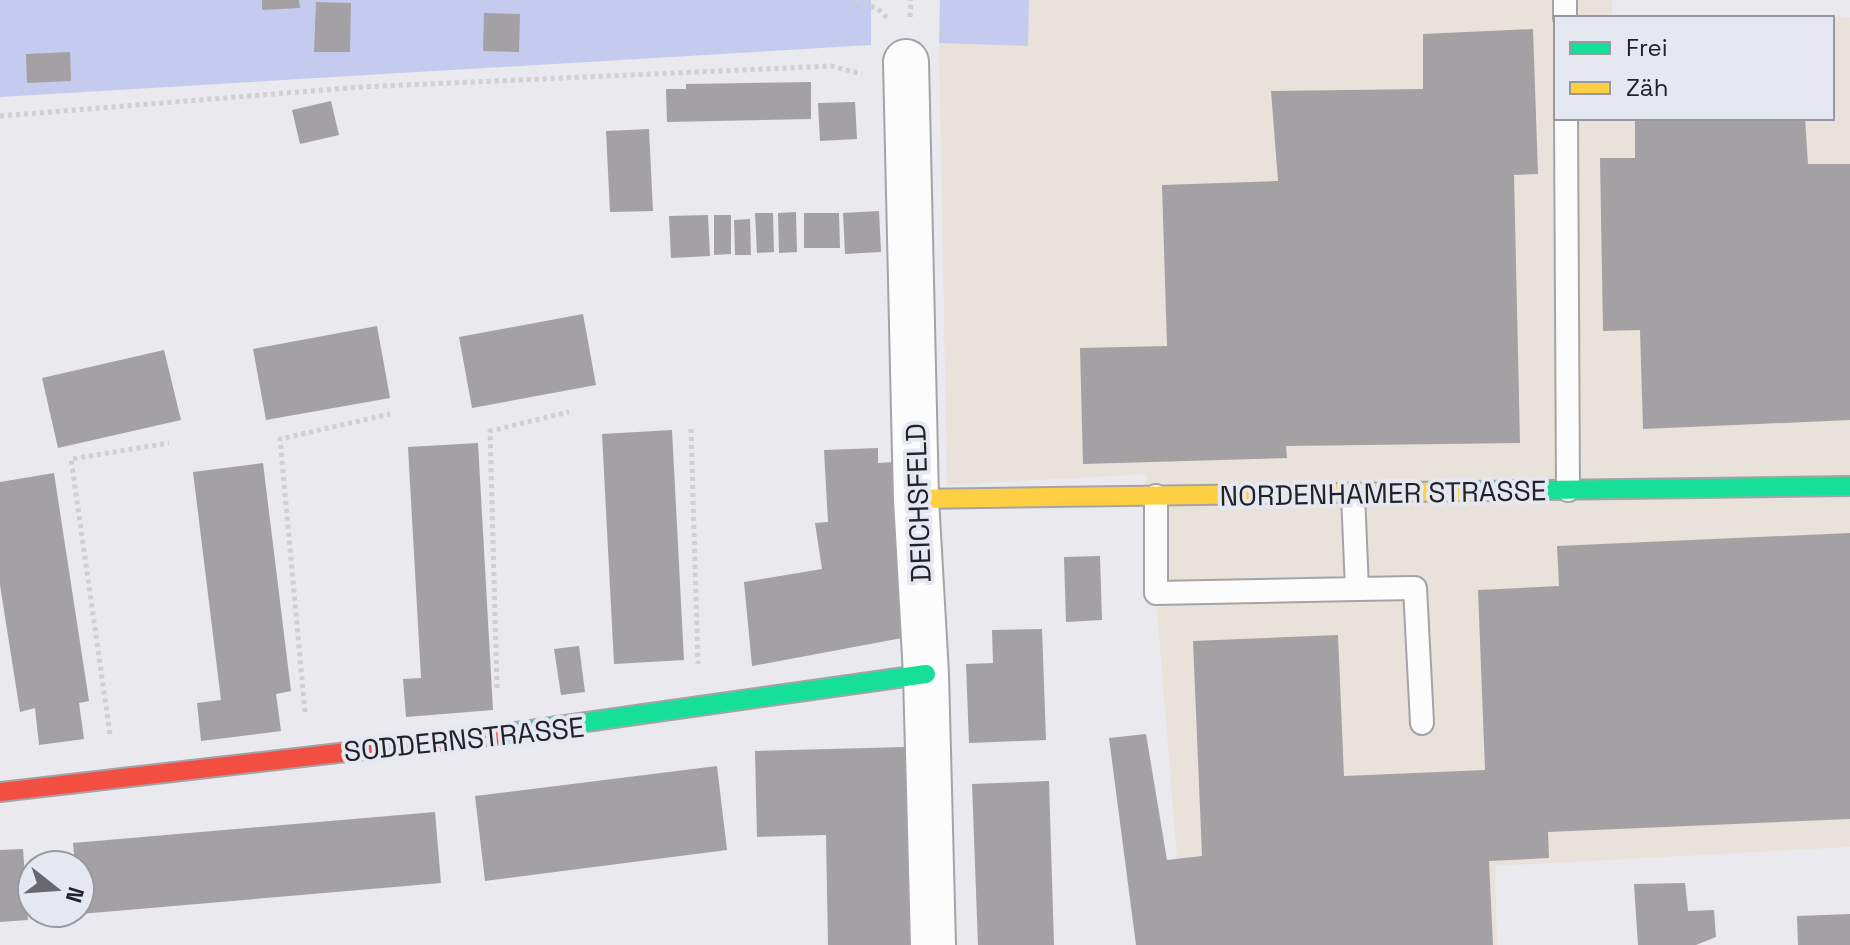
<svg xmlns="http://www.w3.org/2000/svg" width="1850" height="945" font-family="'Space Grotesk',sans-serif">
	<rect width="100%" height="100%" fill="#e9e9ee"/>
	<!-- industrial -->
	<path fill="#e9e2da" d="M 1029,0 L 1612,0 L 1612,18 L 1556,18 L 1556,118 L 1832,118 L 1832,18 L 1821,18 L 1850,17 L 1850,847 L 1495,866 L 1497,945 L 1184,945 L 1146,474 L 947,485 L 939,43 L 1027,46 Z"/>
	<!-- green -->
	<path fill="#c5cbef" d="M 0,0 L 871,0 L 871,45 L 0,97 Z
		M 940,0 L 1029,0 L 1028,46 L 939,43 Z"/>
	<!-- building -->
	<path fill="#a3a1a3" d="M 262,0 L 299,0 L 300,8 L 262,10 Z
		M 316,2 L 351,3 L 350,52 L 314,52 Z
		M 484,13 L 520,14 L 519,52 L 483,51 Z
		M 1533,29 L 1538,174 L 1514,175 L 1520,443 L 1286,446 L 1287,458 L 1083,464 L 1080,348 L 1167,346 L 1162,185 L 1278,181 L 1271,91 L 1423,89 L 1423,34 Z
		M 70,52 L 71,81 L 27,83 L 26,54 Z
		M 811,82 L 811,119 L 667,122 L 666,89 L 686,89 L 686,84 Z
		M 331,101 L 339,135 L 300,144 L 292,110 Z
		M 855,102 L 857,139 L 820,141 L 818,103 Z
		M 1635,118 L 1805,118 L 1808,164 L 1850,164 L 1850,420 L 1643,429 L 1640,330 L 1603,331 L 1600,158 L 1635,158 Z
		M 649,129 L 653,211 L 610,212 L 606,131 Z
		M 879,211 L 881,252 L 845,254 L 843,213 Z
		M 796,212 L 797,252 L 779,253 L 778,213 Z
		M 755,213 L 773,213 L 774,252 L 757,253 Z
		M 804,213 L 839,213 L 840,248 L 804,248 Z
		M 708,215 L 710,256 L 671,258 L 669,216 Z
		M 714,215 L 731,215 L 731,254 L 714,255 Z
		M 750,219 L 751,255 L 735,255 L 734,220 Z
		M 583,314 L 596,385 L 472,408 L 459,337 Z
		M 377,326 L 390,398 L 266,420 L 253,349 Z
		M 164,350 L 181,420 L 58,448 L 42,378 Z
		M 672,430 L 684,660 L 614,664 L 602,434 Z
		M 478,443 L 493,710 L 406,717 L 403,679 L 421,678 L 408,447 Z
		M 878,448 L 878,463 L 893,462 L 902,638 L 752,666 L 744,582 L 822,569 L 815,523 L 828,522 L 824,450 Z
		M 263,463 L 291,691 L 276,694 L 281,731 L 201,741 L 197,703 L 221,700 L 193,472 Z
		M 54,473 L 89,701 L 79,703 L 84,739 L 39,745 L 35,708 L 20,712 L 0,585 L 0,482 Z
		M 1850,533 L 1850,819 L 1548,832 L 1549,858 L 1489,861 L 1493,945 L 1136,945 L 1109,738 L 1146,734 L 1167,860 L 1202,856 L 1193,641 L 1338,635 L 1344,776 L 1485,770 L 1478,590 L 1559,586 L 1557,546 Z
		M 1100,556 L 1102,620 L 1066,622 L 1064,557 Z
		M 1042,629 L 1046,740 L 969,743 L 966,664 L 993,663 L 992,630 Z
		M 579,646 L 585,692 L 561,695 L 554,649 Z
		M 905,747 L 910,945 L 828,945 L 826,835 L 757,837 L 755,751 Z
		M 717,766 L 727,850 L 485,881 L 475,796 Z
		M 1049,781 L 1054,945 L 978,945 L 972,784 Z
		M 435,812 L 441,883 L 80,914 L 80,865 L 75,865 L 73,843 Z
		M 23,849 L 28,920 L 0,922 L 0,850 Z
		M 1685,883 L 1688,911 L 1714,910 L 1716,937 L 1696,945 L 1638,945 L 1634,884 Z
		M 1850,914 L 1850,945 L 1798,945 L 1797,916 Z"/>
	<g fill="none" stroke-linecap="round" stroke-linejoin="round">
		<!-- lane casing -->
		<g stroke="#a4a4a8" stroke-width="26">
			<path id="lane" d="M 1565,0 L 1565,18
				M 1566,118 L 1568,490
				M 1156,496 L 1156,593 L 1357,589 L 1353,494
				M 1357,589 L 1415,588 L 1422,723"/>
		</g>
		<!-- street casing -->
		<g stroke="#a4a4a8" stroke-width="48">
			<path id="street" d="M 906,62 L 916,499 L 926,674 L 933,945"/>
		</g>
		<!-- fast casing -->
		<g stroke="#a4a4a8" stroke-width="22">
			<path id="fast" d="M 1474,491 L 1850,486
				M 495,735 L 926,674"/>
		</g>
		<!-- slow casing -->
		<g stroke="#a4a4a8" stroke-width="22">
			<path id="slow" d="M 916,499 L 1474,491"/>
		</g>
		<!-- jam casing -->
		<g stroke="#a4a4a8" stroke-width="22">
			<path id="jam" d="M 0,792 L 495,735"/>
		</g>
		<!-- path -->
		<path stroke="#d0d0d2" stroke-width="5" stroke-dasharray="4 4" stroke-linecap="butt" d="M 856,0 L 878,9 L 890,20
			M 910,17 L 911,0
			M 0,116 L 361,87 L 831,66 L 862,74
			M 691,429 L 698,664
			M 497,688 L 490,431 L 569,412
			M 305,712 L 280,439 L 390,414
			M 110,734 L 71,459 L 169,443"/>
		<!-- lane -->
		<use href="#lane" stroke="#fcfcfc" stroke-width="22"/>
		<!-- street -->
		<use href="#street" stroke="#fcfcfc" stroke-width="44"/>
		<!-- fast -->
		<use href="#fast" stroke="#16e098" stroke-width="18"/>
		<!-- slow -->
		<use href="#slow" stroke="#ffcf43" stroke-width="18"/>
		<!-- jam -->
		<use href="#jam" stroke="#f24e42" stroke-width="18"/>
	</g>
	<g text-anchor="middle" stroke-width="8" stroke-linejoin="round" paint-order="stroke">
		<!-- street labels -->
		<g font-size="28" fill="#232327" stroke="#e6e8f1">
			<text transform="translate(1383 493) rotate(-1)" y="10">NORDENHAMER STRASSE</text>
			<text transform="translate(918 503) rotate(-92)" y="10">DEICHSFELD</text>
			<text transform="translate(464 739) rotate(-6)" y="10">SODDERNSTRASSE</text>
		</g>
	</g>
	<!-- legend -->
	<rect x="1554" y="16" width="280" height="104" fill="#e6e8f1" stroke="#9899a0" stroke-width="2"/>
	<rect x="1570" y="42" width="40" height="12" fill="#16e098" stroke="#9899a0" stroke-width="2"/>
	<text x="1626" y="56" font-size="24" fill="#232327">Frei</text>
	<rect x="1570" y="82" width="40" height="12" fill="#ffcf43" stroke="#9899a0" stroke-width="2"/>
	<text x="1626" y="96" font-size="24" fill="#232327">Zäh</text>
	<!-- north arrow -->
	<g transform="translate(56 889) rotate(107)"><circle r="38" fill="#e6e8f1" stroke="#9899a0" stroke-width="2"/>
	<path d="M0-6L14 30L0 20L-14 30Z" fill="#68686d"/>
	<text y="-12" font-size="22" font-weight="bold" text-anchor="middle" fill="#232327">N</text>
	</g>
</svg>
